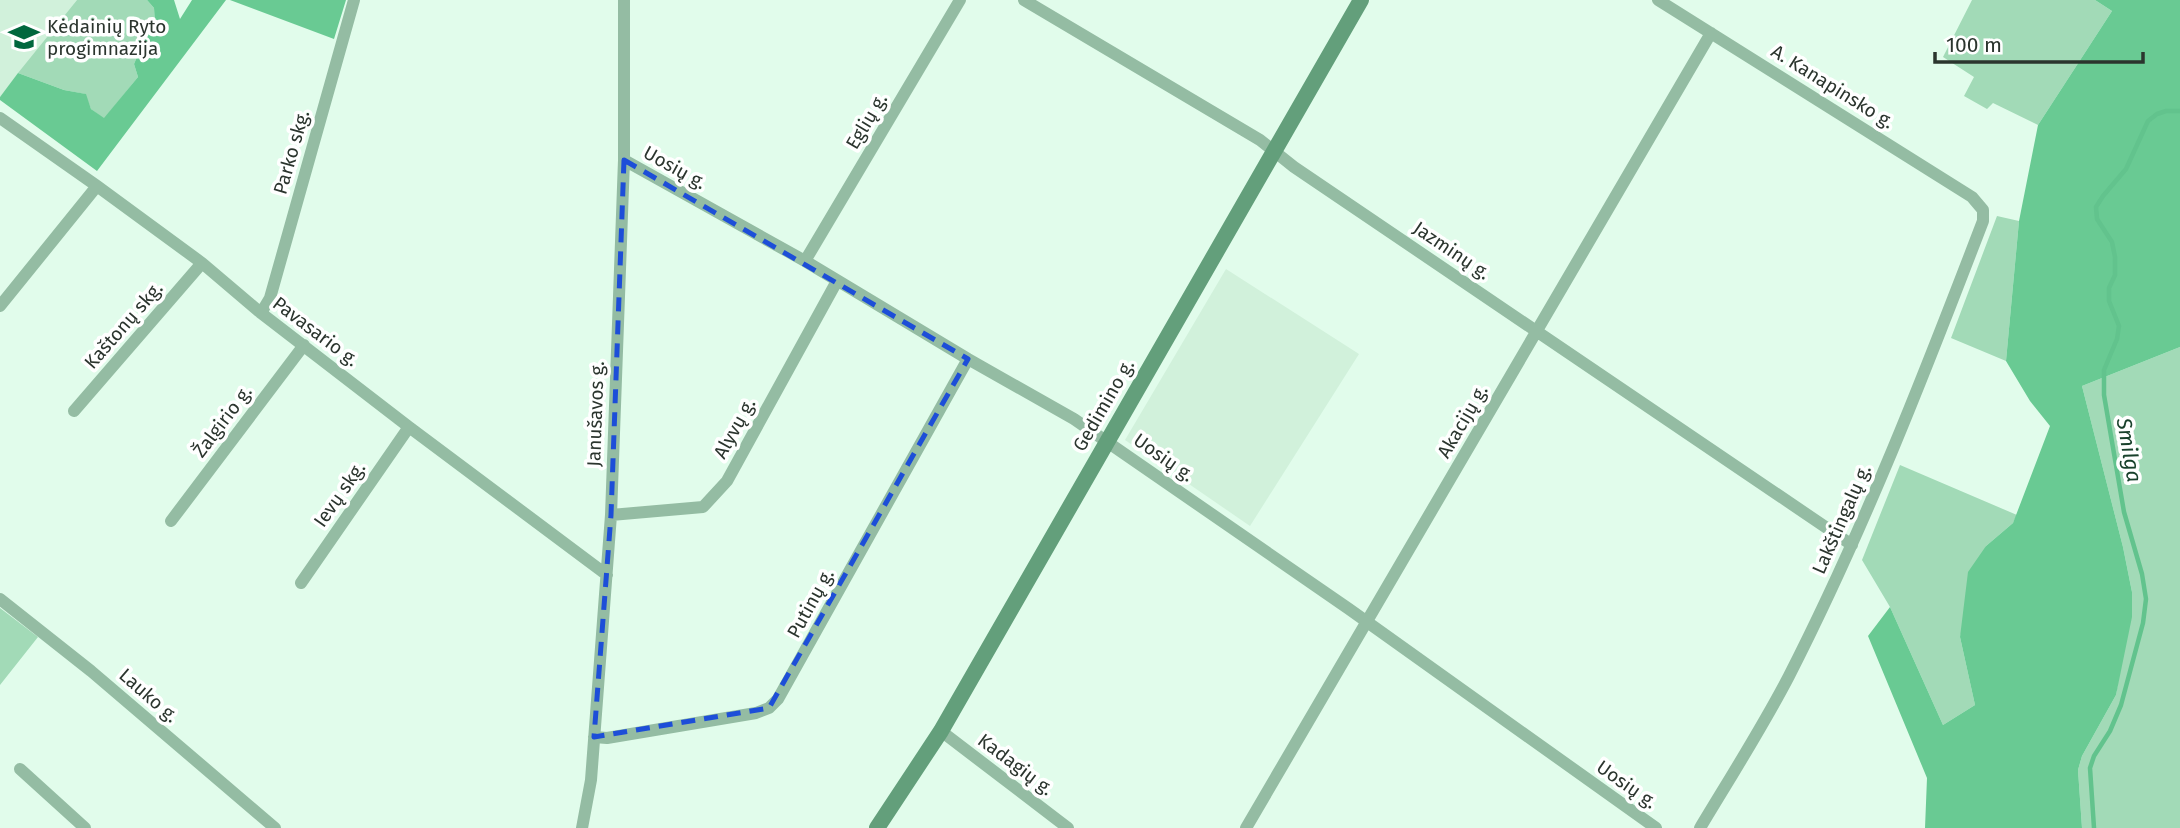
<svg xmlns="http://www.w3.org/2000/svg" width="2180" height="828" font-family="'Fira Sans',sans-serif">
	<rect width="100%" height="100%" fill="#e1fceb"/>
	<!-- built -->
	<path fill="#d1f1db" d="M 0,0 L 77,0 L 0,97 Z
		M 1226,269 L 1359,354 L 1250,526 L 1125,440 Z"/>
	<!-- green -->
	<path fill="#a2dab7" d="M 77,0 L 147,0 L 154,8 L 155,24 L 138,35 L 139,52 L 134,64 L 138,77 L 104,119 L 91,109 L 85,94 L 64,90 L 18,73 Z
		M 1972,0 L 2095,0 L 2112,11 L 2038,125 L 1993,103 L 1987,109 L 1964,96 L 1974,77 L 1943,57 Z
		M 1997,216 L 2019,221 L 2006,361 L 1951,338 Z
		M 2180,347 L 2180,828 L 2082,828 L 2078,770 L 2082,756 L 2116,695 L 2132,592 L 2123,547 L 2082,386 Z
		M 1900,465 L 2017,515 L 2013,523 L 1986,546 L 1960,637 L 1975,705 L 1943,725 L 1890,607 L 1862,560 Z
		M 0,608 L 38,637 L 0,685 Z"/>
	<!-- forest -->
	<path fill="#69ca93" d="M 147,0 L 174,0 L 180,19 L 192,0 L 226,0 L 97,171 L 0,100 L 0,97 L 18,73 L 64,90 L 86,94 L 91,109 L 104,118 L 138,77 L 134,64 L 139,52 L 138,35 L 155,24 L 154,8 Z
		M 230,0 L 346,0 L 334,39 Z
		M 2095,0 L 2180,0 L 2180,347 L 2082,386 L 2123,547 L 2132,592 L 2132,617 L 2116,695 L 2082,756 L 2078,770 L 2082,828 L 1925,828 L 1927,778 L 1868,636 L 1890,607 L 1943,725 L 1975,705 L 1960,637 L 1968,572 L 1986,546 L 2013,523 L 2050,426 L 2030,401 L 2006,361 L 2019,221 L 2038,125 L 2112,11 Z"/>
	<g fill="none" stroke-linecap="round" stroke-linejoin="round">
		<!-- stream -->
		<path stroke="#62c38d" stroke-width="4.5" d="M 2094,828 L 2090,768 L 2094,756 L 2110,731 L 2121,705 L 2143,623 L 2146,599 L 2142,574 L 2124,512 L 2104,395 L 2104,370 L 2117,339 L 2119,326 L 2109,301 L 2109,288 L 2115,275 L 2115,257 L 2112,242 L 2097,219 L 2096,207 L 2103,196 L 2126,169 L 2148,121 L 2157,114 L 2166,111 L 2180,111"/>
		<!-- minor -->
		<path stroke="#94bca3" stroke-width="12" d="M 1024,0 L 1260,140 L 1294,167 L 1852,545
			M 1658,0 L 1972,197 L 1983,210 L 1983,221 C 1924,375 1864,529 1789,676 C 1762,728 1730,778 1700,828
			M 0,118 L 97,186 L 202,263 L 261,313 L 409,427 L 607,575
			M 624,160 L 805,261 L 968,359 L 1074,419 L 1349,609 L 1656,828
			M 805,261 L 960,0
			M 0,306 L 97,186
			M 261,313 L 270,298 L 354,0
			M 74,411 L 202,263
			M 611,515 L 703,507 L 727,481 L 837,281
			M 171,521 L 304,345
			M 301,583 L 409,427
			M 0,599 L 91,671 L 275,828
			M 941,731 L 1068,828
			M 594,737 L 607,738 L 756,713 L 769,708 L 778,699 L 968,359
			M 20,769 L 85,828
			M 582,828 L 591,780 L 611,515 L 624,160 L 624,0
			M 1246,828 L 1711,33"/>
		<!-- secondary -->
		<path stroke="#639f7b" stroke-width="16" d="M 877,828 L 941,731 L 1361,0"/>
	</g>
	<!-- marked area -->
	<path fill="none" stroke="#1d4ed8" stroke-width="5" stroke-dasharray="14 9" stroke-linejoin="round" d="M 624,160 L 968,359 L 769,708 L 594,737 L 611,515 Z"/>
	<!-- icons -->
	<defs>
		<g id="school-bare" transform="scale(2.415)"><path d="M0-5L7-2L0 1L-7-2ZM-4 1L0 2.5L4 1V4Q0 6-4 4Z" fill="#00673d" stroke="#fff" stroke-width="2.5" paint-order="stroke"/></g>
	</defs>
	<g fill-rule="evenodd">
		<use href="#school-bare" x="24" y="37"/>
	</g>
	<g text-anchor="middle" stroke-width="7" stroke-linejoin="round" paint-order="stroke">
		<!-- poi labels -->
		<g font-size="19" fill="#2b352e" stroke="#fff" text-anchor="start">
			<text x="47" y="33">Kėdainių Ryto<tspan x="47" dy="22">progimnazija</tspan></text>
		</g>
		<!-- street labels -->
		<g font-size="19" fill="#2b352e" stroke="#fff">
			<text transform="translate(1833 86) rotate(32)" y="7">A. Kanapinsko g.</text>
			<text transform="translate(866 121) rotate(-59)" y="7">Eglių g.</text>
			<text transform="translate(291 152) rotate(-74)" y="7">Parko skg.</text>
			<text transform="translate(675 167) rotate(29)" y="7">Uosių g.</text>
			<text transform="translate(1452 250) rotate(34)" y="7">Jazminų g.</text>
			<text transform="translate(123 325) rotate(-49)" y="7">Kaštonų skg.</text>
			<text transform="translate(316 331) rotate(37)" y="7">Pavasario g.</text>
			<text transform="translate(1103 405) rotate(-60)" y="7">Gedimino g.</text>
			<text transform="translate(595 414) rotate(-88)" y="7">Janušavos g.</text>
			<text transform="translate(222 421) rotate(-53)" y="7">Žalgirio g.</text>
			<text transform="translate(1462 421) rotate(-60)" y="7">Akacijų g.</text>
			<text transform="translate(734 428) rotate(-61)" y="7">Alyvų g.</text>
			<text transform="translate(1164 457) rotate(35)" y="7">Uosių g.</text>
			<text transform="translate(339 494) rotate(-55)" y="7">Ievų skg.</text>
			<text transform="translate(1841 519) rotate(-66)" y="7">Lakštingalų g.</text>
			<text transform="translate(810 603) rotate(-61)" y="7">Putinų g.</text>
			<text transform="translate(149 695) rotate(41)" y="7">Lauko g.</text>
			<text transform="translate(1016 764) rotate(37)" y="7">Kadagių g.</text>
			<text transform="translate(1627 784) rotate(35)" y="7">Uosių g.</text>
		</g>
		<!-- water labels -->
		<g font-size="21" font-style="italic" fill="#18412b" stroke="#fff">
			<text transform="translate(2129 450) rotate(80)" y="7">Smilga</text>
		</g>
	</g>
	<!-- scale -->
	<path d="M1935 52v10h208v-10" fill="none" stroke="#2b352e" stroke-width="3.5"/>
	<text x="1946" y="52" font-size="21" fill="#2b352e" stroke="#ffffff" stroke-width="5" paint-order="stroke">100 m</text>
</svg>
